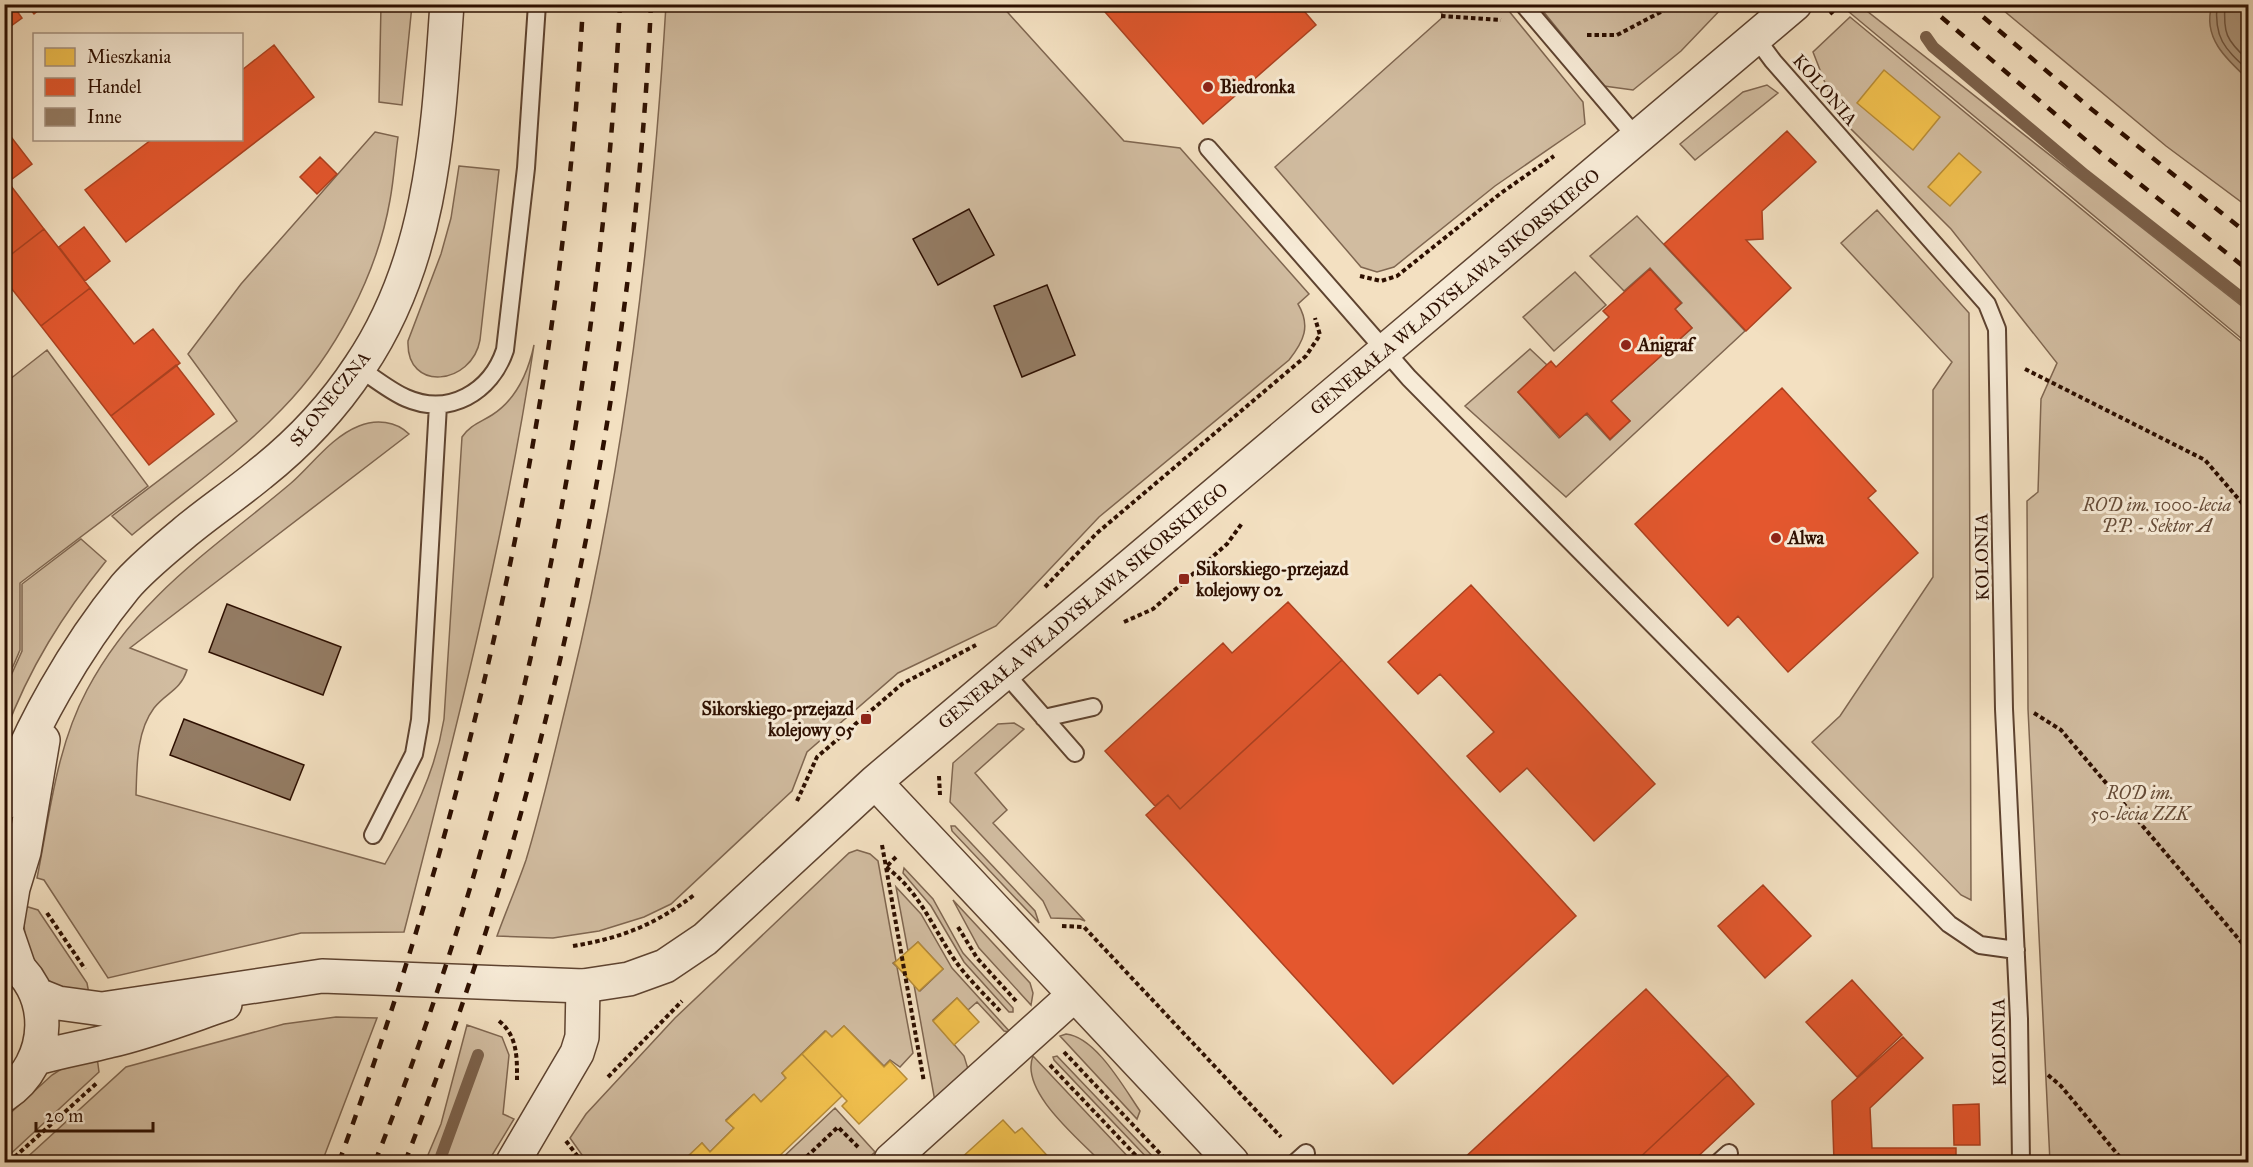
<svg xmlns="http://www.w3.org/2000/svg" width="2253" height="1167" font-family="'IM FELL Great Primer',serif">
	<rect width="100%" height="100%" fill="#f3e0c1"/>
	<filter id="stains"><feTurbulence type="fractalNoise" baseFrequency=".00333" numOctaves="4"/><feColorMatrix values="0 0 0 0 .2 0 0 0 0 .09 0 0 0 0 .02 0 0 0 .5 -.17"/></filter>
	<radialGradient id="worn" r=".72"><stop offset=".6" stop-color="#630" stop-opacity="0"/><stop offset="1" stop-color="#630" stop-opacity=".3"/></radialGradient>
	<!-- green -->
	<path fill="#d1bca0" stroke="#7f6650" stroke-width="1.5" d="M 381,5 L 412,5 L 402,105 L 379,102 Z
		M 666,5 L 1001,5 L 1124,141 L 1180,148 L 1309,294 L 1298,304 C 1311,326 1304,341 1289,360 L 1099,517 L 996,626 L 898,673 L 807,752 L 792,791 L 671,904 L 644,917 L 599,931 L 553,938 L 497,936 C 506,911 517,886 526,860 C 543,804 556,746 570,689 C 625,465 652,235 666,5 Z
		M 1434,5 L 1504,5 L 1583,102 L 1585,124 L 1495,186 L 1394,267 L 1377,272 L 1361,267 L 1275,167 L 1444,16 Z
		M 1538,5 L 1725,5 L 1681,51 L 1633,90 L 1604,86 Z
		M 1852,5 L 1863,8 L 2248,311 L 2248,344 L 1843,7 Z
		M 1997,5 L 2248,5 L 2248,207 L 2166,146 Z
		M 1850,17 L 2248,347 L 2248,1162 L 2050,1162 L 2028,709 L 2027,501 L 2038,492 L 2041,399 L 2057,363 L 1951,229 L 1838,116 L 1813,52 Z
		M 1767,85 L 1778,93 L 1695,160 L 1680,144 L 1743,92 Z
		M 375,132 L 398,137 C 395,158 394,179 390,200 C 377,275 335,355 282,409 C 237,456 182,493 132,535 L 112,516 L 237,421 L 188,354 L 241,284 Z
		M 459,166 L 499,170 L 480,340 C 472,385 406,393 408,341 L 441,254 L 451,218 Z
		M 1877,210 L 1969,313 L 1971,900 L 1961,895 L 1812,742 L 1840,716 L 1933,577 L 1933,390 L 1952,362 L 1841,243 Z
		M 1637,216 L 1745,331 L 1566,497 L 1465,406 L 1530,349 L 1547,365 L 1518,392 L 1559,438 L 1586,414 L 1610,440 L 1630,421 L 1611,401 L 1692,328 L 1675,309 L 1682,303 L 1650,268 L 1624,291 L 1590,256 Z
		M 1575,272 L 1606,305 L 1554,351 L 1523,317 Z
		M 534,345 C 504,544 454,738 404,932 L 301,933 L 108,978 L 44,880 L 37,878 C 50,814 56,748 87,690 C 136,597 213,549 290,484 C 312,465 331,437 359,426 C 376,419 396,421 409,434 L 130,648 L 187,670 C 180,691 167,692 154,708 C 136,732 137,767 136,795 L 385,864 C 413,815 435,774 444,719 L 462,437 C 470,425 481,422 492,415 C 517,399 528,373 534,345 Z
		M 47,350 L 148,486 L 20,583 L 20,650 L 5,685 L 5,383 Z
		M 81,539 L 106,561 C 63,614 29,668 5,733 L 5,689 L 22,651 L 22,584 Z
		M 1014,723 L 1024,729 L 975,773 L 1007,810 L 993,823 L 1085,921 L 1080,919 L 1051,918 L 1043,901 L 950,802 L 953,763 L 998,724 Z
		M 951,826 L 955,826 L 1035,911 L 1039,923 L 952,831 Z
		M 857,850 L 870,854 L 878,861 L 896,961 L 893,963 L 897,967 L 913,1053 L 900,1067 L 890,1060 L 884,1066 L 844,1026 L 832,1037 L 825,1031 L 782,1073 L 786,1078 L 761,1102 L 753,1095 L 726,1120 L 734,1128 L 710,1152 L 702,1143 L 682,1162 L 587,1162 L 570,1138 L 586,1114 L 675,1018 L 849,853 Z
		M 904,868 L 933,899 L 963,953 L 1013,1008 L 1013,1012 L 1009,1012 L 964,962 L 931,906 L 903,873 Z
		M 896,887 L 921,914 L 952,968 L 1010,1032 L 1004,1031 L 977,1002 L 968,1010 L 957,998 L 933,1020 L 964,1056 L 968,1069 L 936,1107 L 914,985 L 920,991 L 943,969 L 918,942 L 908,951 Z
		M 953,900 L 1030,983 L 1033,993 L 1031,1005 L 979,948 Z
		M 25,906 L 38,910 L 87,983 L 90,999 C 78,994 61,990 51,982 C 26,965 22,933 25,906 Z
		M 336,1017 L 377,1018 L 322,1162 L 22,1162 L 126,1067 L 284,1024 Z
		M 467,1025 L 502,1037 L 509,1055 L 503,1114 L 514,1119 L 488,1162 L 425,1162 L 441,1124 Z
		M 1066,1034 C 1096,1037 1124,1088 1140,1111 L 1137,1119 L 1060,1036 Z
		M 1033,1056 L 1133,1162 L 1101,1162 C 1079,1139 1019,1091 1033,1056 Z
		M 1057,1056 L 1158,1162 L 1151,1162 L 1054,1060 L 1053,1057 Z
		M 97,1057 L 99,1072 L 5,1159 L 5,1118 L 52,1075 L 66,1066 Z
		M 835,1108 L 875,1152 L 864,1162 L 778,1162 Z"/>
	<!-- water -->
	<path fill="#b0997f" stroke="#7c624c" stroke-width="1.5" d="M 2212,5 L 2248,5 L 2248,79 C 2226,59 2202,37 2212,5 Z"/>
	<!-- homes -->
	<path fill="#f2c14e" stroke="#b78c37" stroke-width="1.5" d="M 1884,70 L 1940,117 L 1913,150 L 1857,103 Z
		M 1959,153 L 1981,172 L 1950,206 L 1928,187 Z
		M 918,942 L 943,969 L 919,991 L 894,963 Z
		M 957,998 L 979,1022 L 954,1045 L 933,1021 Z
		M 844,1026 L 884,1067 L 890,1061 L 907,1079 L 859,1124 L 842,1106 L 847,1101 L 802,1054 L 826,1031 L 832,1037 Z
		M 802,1054 L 842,1096 L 773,1162 L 682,1162 L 702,1143 L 710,1152 L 734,1128 L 726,1121 L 754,1094 L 761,1102 L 786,1078 L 782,1073 Z
		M 1003,1120 L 1015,1133 L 1022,1128 L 1053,1162 L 951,1162 L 957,1158 L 959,1160 Z"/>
	<!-- shops -->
	<path fill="#e4572e" stroke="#ad4120" stroke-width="1.5" d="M 4,4 L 12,4 L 22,18 L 4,31 Z
		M 26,4 L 46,4 L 34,14 Z
		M 1098,4 L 1298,4 L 1316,25 L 1203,124 Z
		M 274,45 L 314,97 L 126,242 L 85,190 L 151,140 L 242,140 L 242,70 Z
		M 5,129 L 32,164 L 4,185 L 4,129 Z
		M 1787,131 L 1816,162 L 1762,211 L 1763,239 L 1746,240 L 1791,288 L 1746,331 L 1664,244 Z
		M 320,157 L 337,174 L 317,194 L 300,177 Z
		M 8,182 L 44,229 L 4,260 L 4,185 Z
		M 84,227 L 110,261 L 85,281 L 59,247 Z
		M 44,229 L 90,288 L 41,326 L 4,279 L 4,260 Z
		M 1650,269 L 1681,303 L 1675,309 L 1692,328 L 1611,401 L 1630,421 L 1610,439 L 1587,413 L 1560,437 L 1518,392 L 1551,361 L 1556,367 L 1609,317 L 1603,311 Z
		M 90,288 L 134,344 L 153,329 L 180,363 L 111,416 L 41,326 Z
		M 176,365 L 214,414 L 149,465 L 111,416 Z
		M 1782,388 L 1876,491 L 1868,498 L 1918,553 L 1788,672 L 1738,616 L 1728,626 L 1635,524 Z
		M 1471,585 L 1655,784 L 1594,841 L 1527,768 L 1500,792 L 1467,756 L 1494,732 L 1440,674 L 1418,694 L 1388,662 Z
		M 1288,602 L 1342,660 L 1180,809 L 1168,795 L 1155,806 L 1105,751 L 1223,643 L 1232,653 Z
		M 1342,660 L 1576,916 L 1393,1084 L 1146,815 L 1168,795 L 1180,809 Z
		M 1763,885 L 1811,936 L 1765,978 L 1718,926 Z
		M 1852,980 L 1902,1035 L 1857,1077 L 1806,1022 Z
		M 1646,989 L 1728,1075 L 1635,1162 L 1460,1162 Z
		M 1903,1037 L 1923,1058 L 1870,1108 L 1872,1148 L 1956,1148 L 1956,1162 L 1834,1162 L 1832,1101 Z
		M 1728,1075 L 1754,1104 L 1692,1162 L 1635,1162 Z
		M 1979,1104 L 1980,1145 L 1954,1145 L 1953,1105 Z"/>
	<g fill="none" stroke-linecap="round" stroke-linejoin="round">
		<!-- shore -->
		<path stroke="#6e5440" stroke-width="1.5" d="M 2217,4 C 2214,38 2224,48 2248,70
			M 2225,4 C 2223,33 2226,40 2248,60"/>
		<!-- stream -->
		<path stroke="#7c624c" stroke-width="12" d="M 1926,37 L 1933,47 L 2085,175 L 2248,303
			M 439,1162 L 478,1055"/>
	</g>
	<!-- building -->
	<path fill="#947c64" stroke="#2d0f00" stroke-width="1.5" d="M 969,209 L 994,255 L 938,285 L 913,239 Z
		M 1047,285 L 1075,355 L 1022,377 L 994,306 Z
		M 227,604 L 341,647 L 323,695 L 209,652 Z
		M 184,719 L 304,765 L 290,800 L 170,755 Z"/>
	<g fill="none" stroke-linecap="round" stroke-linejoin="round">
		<!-- service casing -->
		<g stroke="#5e4330" stroke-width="20">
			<path id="service" d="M 1523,4 L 1637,138
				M 1756,38 L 1773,61 L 1987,304 L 1997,329 L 2004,709 L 2019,1019 L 2021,1162
				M 1208,148 L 1409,378 L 1949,924 L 1980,945 L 2016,950
				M 359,368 C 374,378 390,391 406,398 C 449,417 491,392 505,350 L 526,168 L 537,4
				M 1004,672 L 1075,753
				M 1044,718 L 1093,707
				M 373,835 L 414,754 L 420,720 L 438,405
				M 1296,1162 L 1306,1153
				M 1719,1162 L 1729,1153"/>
		</g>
		<!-- minor casing -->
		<g stroke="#5e4330" stroke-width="36">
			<path id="minor" d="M 4,803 C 25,733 79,643 125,587 C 142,567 165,549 185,532 C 209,512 236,494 260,474 C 298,444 333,407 360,366 C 433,258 438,130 447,4
				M 18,965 L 6,930 L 13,888 L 24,852 L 43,740
				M 513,1162 L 577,1053 L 582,1037 L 583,986
				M 893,1162 L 891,1160 L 1074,995"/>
		</g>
		<!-- tertiary casing -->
		<g stroke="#5e4330" stroke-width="36">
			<path id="tertiary" d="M 875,782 L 1232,1162
				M 4,957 C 56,988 53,1063 4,1095
				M 38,995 L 58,1003 L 102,1009 L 322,976 L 583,986 L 629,979 L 665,966 L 705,939 L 875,782 L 1795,4
				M 37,1058 C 61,1051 85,1047 109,1041 C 149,1032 187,1017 225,1004"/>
		</g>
		<!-- path -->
		<path stroke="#2d0f00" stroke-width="4" stroke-dasharray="4.5 3" stroke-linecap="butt" d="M 1830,14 L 1841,4
			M 1441,16 L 1501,20
			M 1587,35 L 1617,35 L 1676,4
			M 1360,276 L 1381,281 L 1397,276 L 1501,193 L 1554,156
			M 2025,369 L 2205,460 L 2248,510
			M 1045,587 L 1097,533 L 1306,356 L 1320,335 L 1315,318
			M 1124,622 L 1153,609 L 1227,544 L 1243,522
			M 2034,713 L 2061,730 L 2248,950
			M 939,776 L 940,795
			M 797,801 L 817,757 L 902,684 L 976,645
			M 882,845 L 886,867 C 919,891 932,926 954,959 C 967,978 985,995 1000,1011
			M 896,857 L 886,867 L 924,1082
			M 47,913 L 85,969
			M 1062,926 L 1084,927 L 1281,1137
			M 958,927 L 977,958 L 1016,1001
			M 573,946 C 621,938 655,925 694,895
			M 499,1021 C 518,1036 517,1059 517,1080
			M 1064,1052 L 1168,1162
			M 1050,1065 L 1142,1162
			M 2048,1075 L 2061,1086 L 2124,1162
			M 608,1077 L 682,1001
			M 566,1141 L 582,1162
			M 9,1162 L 97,1083
			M 801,1162 L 838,1127 L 858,1147"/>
		<!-- service -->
		<use href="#service" stroke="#f7ebd7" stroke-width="16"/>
		<!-- minor -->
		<use href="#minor" stroke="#f7ebd7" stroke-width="33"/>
		<!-- tertiary -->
		<use href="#tertiary" stroke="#f7ebd7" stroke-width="33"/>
		<!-- rail -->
		<path stroke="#2d0f00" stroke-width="4.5" stroke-dasharray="10 10" stroke-linecap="butt" d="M 1926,4 L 2101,153 L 2248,270
			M 1968,4 L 2090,108 L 2248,234
			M 339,1162 C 475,791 562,400 583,4
			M 375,1162 C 521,793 600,400 620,4
			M 405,1162 C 548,794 633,400 651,4"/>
	</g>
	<!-- markers -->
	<g fill="#8f2418" stroke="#f7ebd7" stroke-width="2">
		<circle cx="1208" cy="87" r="6"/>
		<circle cx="1626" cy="345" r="6"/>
		<circle cx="1776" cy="538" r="6"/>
		<rect x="1178" y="573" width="12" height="12" rx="3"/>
		<rect x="860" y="713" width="12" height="12" rx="3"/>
	</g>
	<g text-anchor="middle" stroke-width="6" stroke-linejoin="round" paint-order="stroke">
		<!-- poi labels -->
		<g font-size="18" font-weight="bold" fill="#2d0f00" stroke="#f7ebd7" text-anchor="start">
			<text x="1220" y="93">Biedronka</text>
			<text x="1638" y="351">Anigraf</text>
			<text x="1788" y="544">Alwa</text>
			<text x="1196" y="575">Sikorskiego-przejazd<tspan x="1196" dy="21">kolejowy 02</tspan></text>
			<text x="854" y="715" text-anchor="end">Sikorskiego-przejazd<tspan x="854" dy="21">kolejowy 05</tspan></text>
		</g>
		<!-- street labels -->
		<g font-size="18" fill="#2d0f00" stroke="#f7ebd7">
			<text transform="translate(1825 90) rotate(49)" y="6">KOLONIA</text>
			<text transform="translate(1455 292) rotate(-40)" y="6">GENERAŁA WŁADYSŁAWA SIKORSKIEGO</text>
			<text transform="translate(330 399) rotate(-51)" y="6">SŁONECZNA</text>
			<text transform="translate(1982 557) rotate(-91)" y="6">KOLONIA</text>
			<text transform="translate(1083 606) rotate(-40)" y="6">GENERAŁA WŁADYSŁAWA SIKORSKIEGO</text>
			<text transform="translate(1999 1042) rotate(-91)" y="6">KOLONIA</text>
		</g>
		<!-- park labels -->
		<g font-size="18" font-style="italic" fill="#664c38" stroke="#f7ebd7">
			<text x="2157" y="511">ROD im. 1000-lecia<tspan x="2157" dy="21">P.P. - Sektor A</tspan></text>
			<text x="2140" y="799">ROD im.<tspan x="2140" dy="21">50-lecia ZZK</tspan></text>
		</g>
	</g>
	<!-- margin -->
	<rect width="2253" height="1167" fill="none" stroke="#f3e0c1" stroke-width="24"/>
	<rect x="6" y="6" width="2241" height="1155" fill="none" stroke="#2d0f00" stroke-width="3"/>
	<rect x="12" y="12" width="2229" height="1143" fill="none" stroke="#2d0f00" stroke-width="1.5"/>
	<!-- legend -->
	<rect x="33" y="33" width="210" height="108" fill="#f7ebd7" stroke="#a69381" stroke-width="1.5"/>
	<rect x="45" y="48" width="30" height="18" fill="#f2c14e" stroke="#a69381" stroke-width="1.5"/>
	<text x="87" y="63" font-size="18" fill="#2d0f00">Mieszkania</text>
	<rect x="45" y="78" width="30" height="18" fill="#e4572e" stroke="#a69381" stroke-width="1.5"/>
	<text x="87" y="93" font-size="18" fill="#2d0f00">Handel</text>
	<rect x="45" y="108" width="30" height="18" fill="#947c64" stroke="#a69381" stroke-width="1.5"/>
	<text x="87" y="123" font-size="18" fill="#2d0f00">Inne</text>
	<!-- scale -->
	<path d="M36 1122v9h117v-9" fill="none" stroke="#2d0f00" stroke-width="3"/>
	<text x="45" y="1122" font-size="18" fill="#2d0f00" stroke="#f7ebd7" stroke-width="4.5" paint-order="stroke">20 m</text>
	<rect width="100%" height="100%" filter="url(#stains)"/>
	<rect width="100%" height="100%" fill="url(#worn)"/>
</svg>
